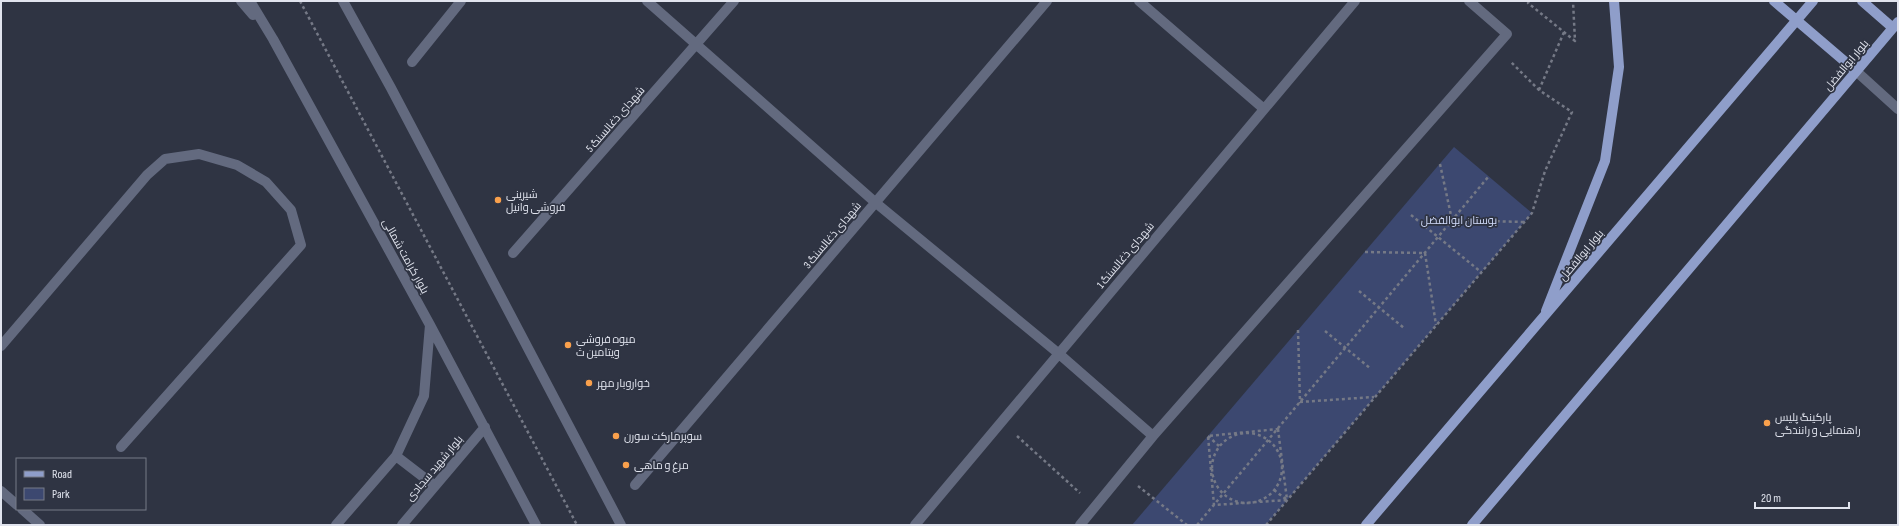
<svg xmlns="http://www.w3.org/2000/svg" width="1899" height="526" font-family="'Sofia Sans Condensed',Cairo,sans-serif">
	<rect width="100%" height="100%" fill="#2f3443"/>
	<!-- green -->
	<path fill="#3c4870" d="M 1454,147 L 1532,213 L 1266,525 L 1132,525 Z"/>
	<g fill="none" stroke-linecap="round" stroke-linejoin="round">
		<!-- path -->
		<path stroke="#757986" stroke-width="2.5" stroke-dasharray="3 3" stroke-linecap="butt" d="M 300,1 L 577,525
			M 1529,1 L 1528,3 L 1575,41 L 1573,1
			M 1539,90 L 1564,32
			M 1440,164 L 1452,220 L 1525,222
			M 1411,215 L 1481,272
			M 1365,252 L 1425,253 L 1436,325
			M 1359,291 L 1404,328
			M 1298,330 L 1300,402 L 1374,397
			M 1325,331 L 1371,369
			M 1278,429 L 1287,500 L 1214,505 L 1208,436 Z
			M1212 468a35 35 0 1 1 70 0a35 35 0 1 1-70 0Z
			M 1017,436 L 1080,493
			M 1208,436 L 1219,446
			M 1138,486 L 1187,525
			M 1274,490 L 1287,500
			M 1197,525 L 1489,176
			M 1266,525 L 1532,213 L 1545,171 L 1572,112 L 1539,90 L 1511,62"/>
		<!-- minor -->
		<path stroke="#636a7f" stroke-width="10" d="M 241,1 L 253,15
			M 250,1 L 273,39 L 430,325 L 536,525
			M 343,1 L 391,88 L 621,525
			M 647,1 L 876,203 L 1058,353 L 1153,436
			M 1139,1 L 1264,109
			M 412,62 L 461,1
			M 1856,71 L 1898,109
			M 513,253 L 734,1
			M 1,346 L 147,175 L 165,159 L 199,154 L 237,165 L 266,182 L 291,210 L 301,245 L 121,447
			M 396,456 L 435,486
			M 635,485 L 1047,1
			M 1,491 L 17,505
			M 22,509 L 40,525
			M 336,525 L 396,456 L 424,396 L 430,325
			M 402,525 L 485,427
			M 915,525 L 1355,1
			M 1080,525 L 1153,436 L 1507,34 L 1469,1"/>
		<!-- major -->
		<path stroke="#8f9eca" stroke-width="10" d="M 1774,1 L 1856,71
			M 1862,1 L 1893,28
			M 1546,311 L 1605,161 L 1619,67 L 1614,1
			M 1366,525 L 1813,1
			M 1472,525 L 1898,22"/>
	</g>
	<!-- markers -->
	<g fill="#f9a04c" stroke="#2f3443" stroke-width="1.5">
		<circle cx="498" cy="200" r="4"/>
		<circle cx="568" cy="345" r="4"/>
		<circle cx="589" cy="383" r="4"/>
		<circle cx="1767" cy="423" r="4"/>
		<circle cx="616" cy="436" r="4"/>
		<circle cx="626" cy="465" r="4"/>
	</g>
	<g text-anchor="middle" stroke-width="3.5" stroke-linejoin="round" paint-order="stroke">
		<!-- street labels -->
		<g font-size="11" fill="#e1e4ee" stroke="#2f3443">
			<text transform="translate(1846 65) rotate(-50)" y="4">بلوار ابوالفضل</text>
			<text transform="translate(615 119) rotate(-49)" y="4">شهدای ذغالسنگ 5</text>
			<text transform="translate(832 235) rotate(-50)" y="4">شهدای ذغالسنگ 3</text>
			<text transform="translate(1125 255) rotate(-50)" y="4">شهدای ذغالسنگ 1</text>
			<text transform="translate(1581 255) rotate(-50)" y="4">بلوار ابوالفضل</text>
			<text transform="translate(406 256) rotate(61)" y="4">بلوار کرامت شمالی</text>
			<text transform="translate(434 468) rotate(-50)" y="4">بلوار شهید سجادی</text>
		</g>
		<!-- poi labels -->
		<g font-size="11" fill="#e1e4ee" stroke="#2f3443" text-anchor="start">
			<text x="506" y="198">شیرینی<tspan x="506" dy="13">فروشی وانیل</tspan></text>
			<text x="576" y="343">میوه فروشی<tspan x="576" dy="13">ویتامین ث</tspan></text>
			<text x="597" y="387">خواروبار مهر</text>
			<text x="1775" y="421">پارکینگ پلیس<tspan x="1775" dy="13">راهنمایی و رانندگی</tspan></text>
			<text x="624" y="440">سوپرمارکت سورن</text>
			<text x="634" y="469">مرغ و ماهی</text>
		</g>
		<!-- park labels -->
		<g font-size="11" fill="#d1dbfa" stroke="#2f3443">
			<text x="1459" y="224">بوستان ابوالفضل</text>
		</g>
	</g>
	<!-- border -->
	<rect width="1899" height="526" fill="none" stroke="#e1e4ee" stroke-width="4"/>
	<!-- legend -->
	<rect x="16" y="458" width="130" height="52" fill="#2f3443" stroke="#767a87"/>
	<rect x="24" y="471" width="20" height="6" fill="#8f9eca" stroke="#767a87"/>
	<text x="52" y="478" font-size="12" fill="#e1e4ee">Road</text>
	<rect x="24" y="488" width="20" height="12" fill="#3c4870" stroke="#767a87"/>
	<text x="52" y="498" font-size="12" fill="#e1e4ee">Park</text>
	<!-- scale -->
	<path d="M1755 502v6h94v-6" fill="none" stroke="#e1e4ee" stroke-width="2"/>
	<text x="1761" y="502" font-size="12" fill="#e1e4ee" stroke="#2f3443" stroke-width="3" paint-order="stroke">20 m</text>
</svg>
